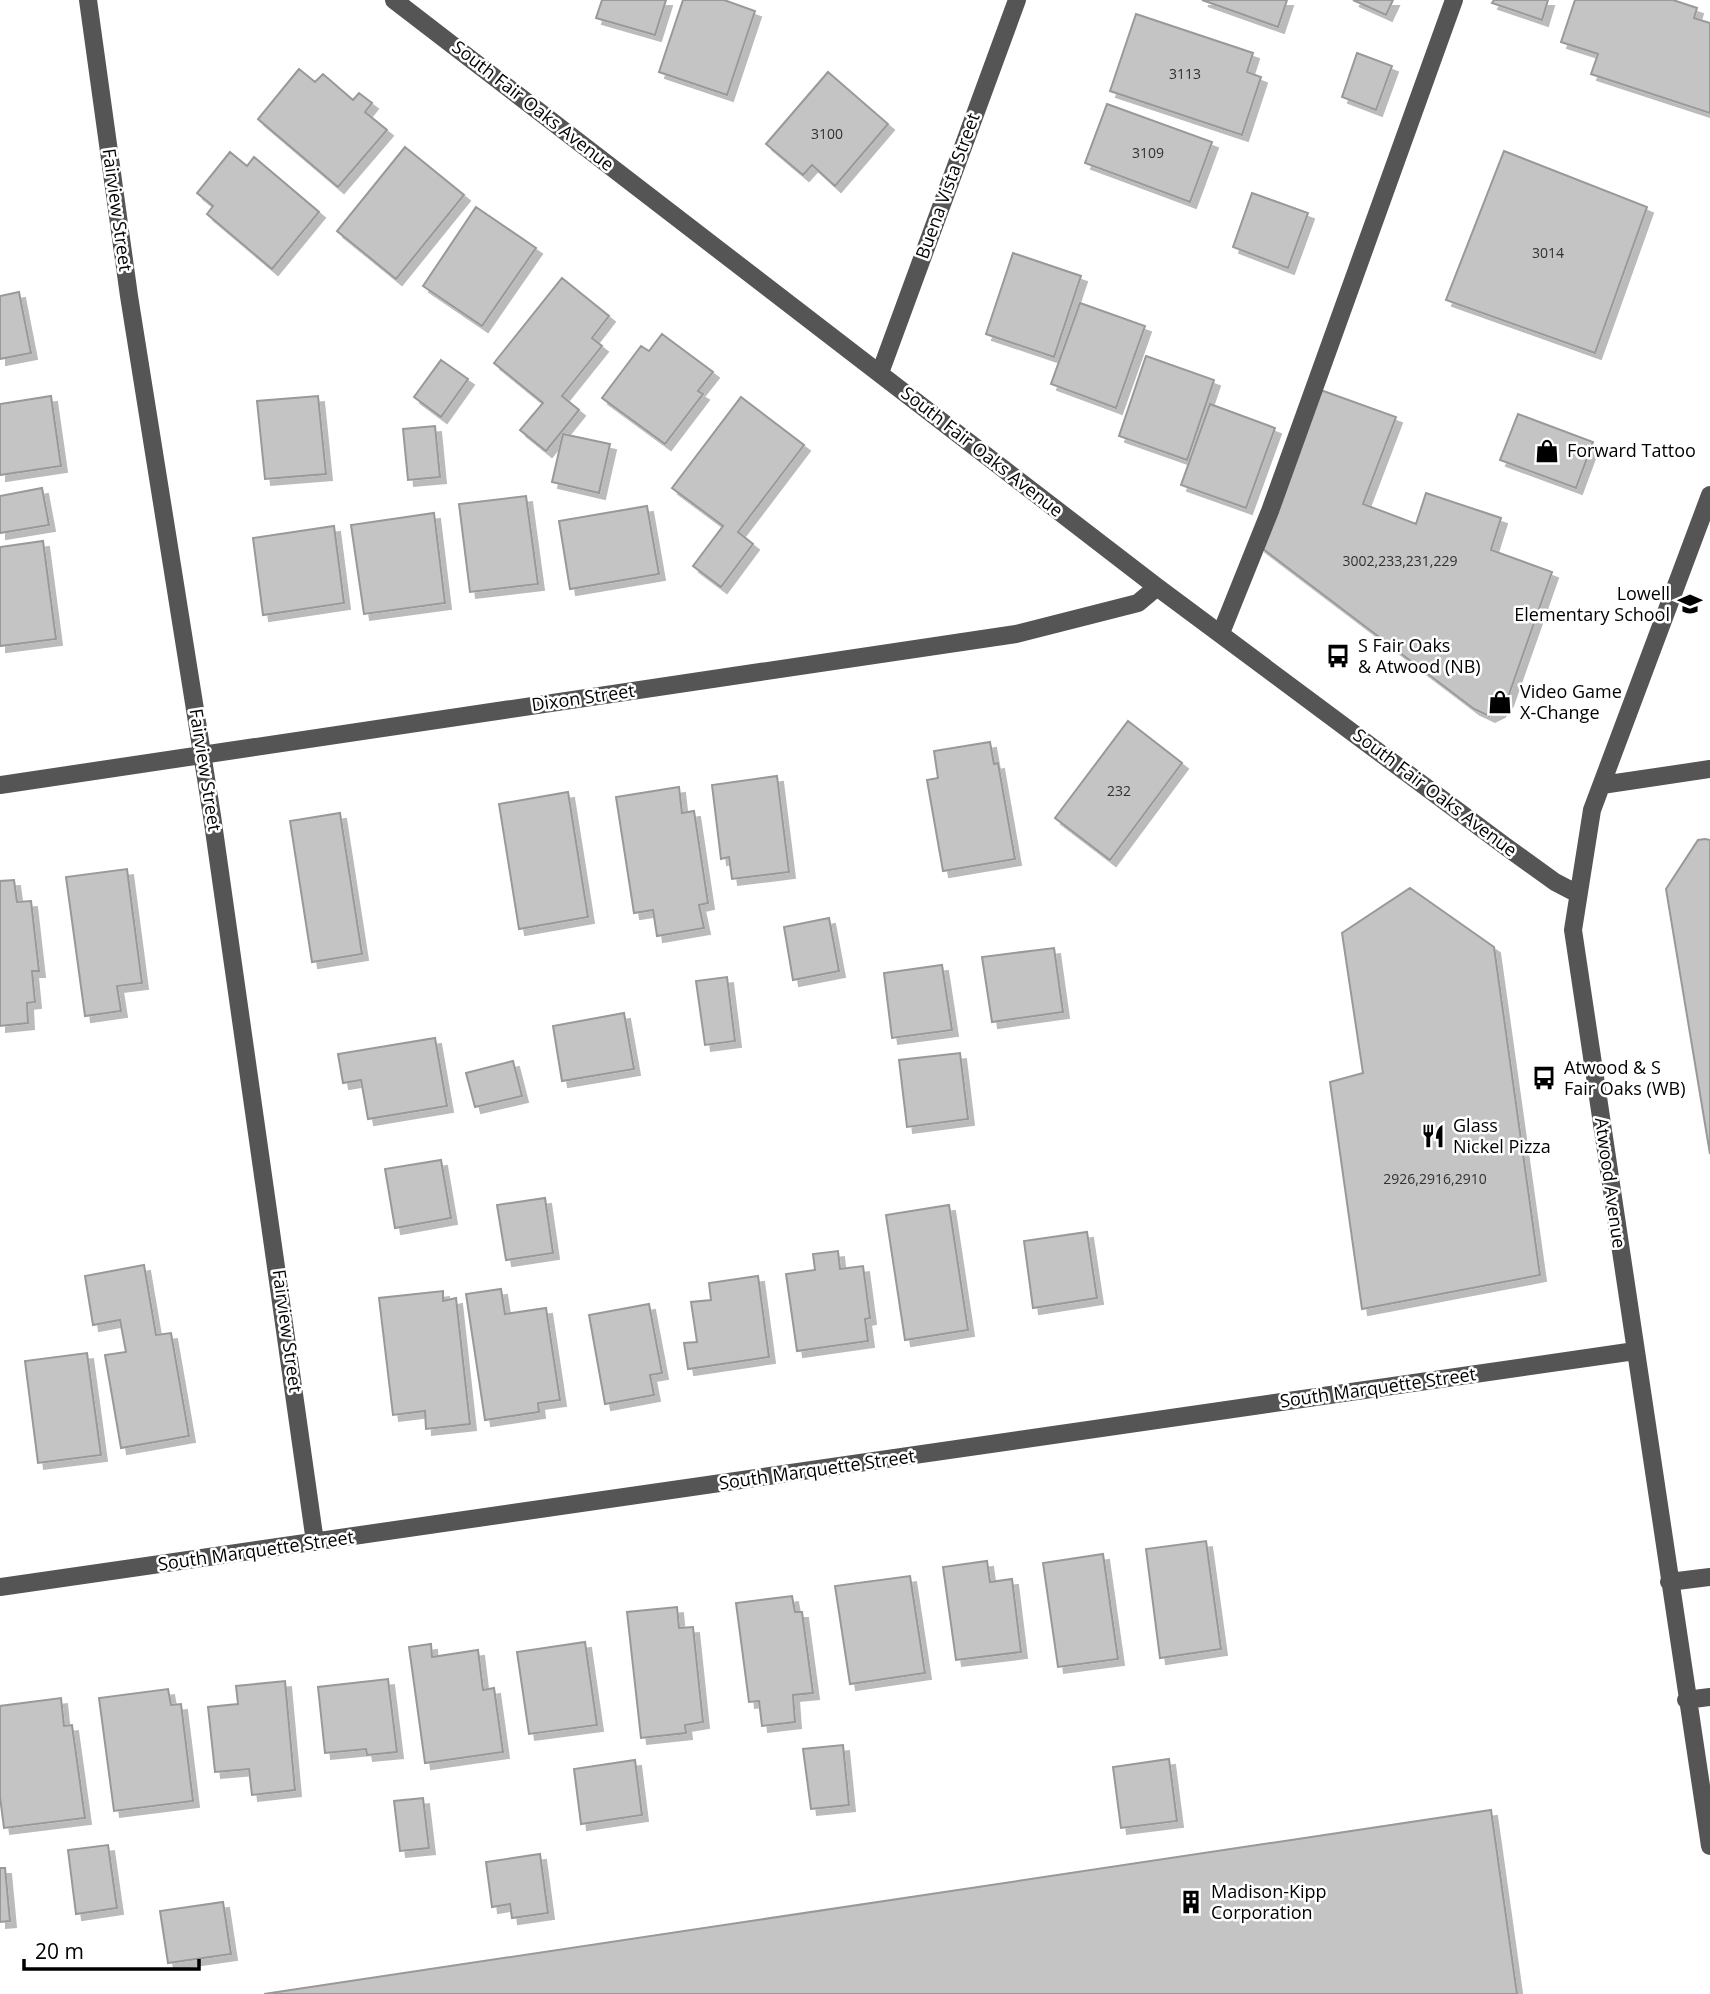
<svg xmlns="http://www.w3.org/2000/svg" width="1710" height="1994" font-family="'Open Sans',sans-serif">
	<defs>
		<filter id="shadow"><feDropShadow dx="6" dy="6" stdDeviation="0" flood-color="#0004"/></filter>
	</defs>
	<rect width="100%" height="100%" fill="#fff"/>
	<!-- building -->
	<path fill="#c4c4c4" stroke="#999" stroke-width="2" filter="url(#shadow)" d="M 602,0 L 666,0 L 655,35 L 596,18 Z
		M 683,0 L 724,0 L 755,11 L 727,95 L 659,72 Z
		M 1202,0 L 1287,0 L 1278,27 Z
		M 1353,0 L 1393,0 L 1386,15 Z
		M 1494,0 L 1548,0 L 1542,20 L 1492,3 Z
		M 1575,0 L 1673,0 L 1697,8 L 1694,18 L 1710,23 L 1710,113 L 1591,74 L 1598,54 L 1561,42 Z
		M 1136,14 L 1253,53 L 1247,72 L 1261,77 L 1242,135 L 1110,91 Z
		M 1357,53 L 1392,66 L 1376,110 L 1342,97 Z
		M 299,69 L 315,82 L 323,74 L 353,100 L 359,93 L 372,103 L 365,112 L 387,130 L 338,187 L 258,119 Z
		M 828,72 L 888,124 L 835,186 L 812,165 L 803,175 L 766,144 Z
		M 1107,104 L 1212,142 L 1190,202 L 1085,163 Z
		M 405,147 L 464,195 L 396,279 L 337,231 Z
		M 1504,151 L 1647,207 L 1595,353 L 1446,300 Z
		M 230,152 L 247,166 L 254,157 L 319,212 L 272,269 L 207,214 L 213,206 L 197,193 Z
		M 1252,193 L 1308,213 L 1288,268 L 1233,247 Z
		M 476,207 L 536,248 L 482,326 L 423,286 Z
		M 1013,253 L 1081,276 L 1054,357 L 986,334 Z
		M 562,278 L 609,316 L 592,338 L 602,346 L 562,396 L 579,410 L 546,451 L 520,430 L 543,403 L 494,363 Z
		M 19,292 L 31,353 L 0,359 L 0,296 Z
		M 1080,303 L 1145,326 L 1116,408 L 1051,384 Z
		M 662,334 L 713,372 L 698,391 L 703,394 L 665,444 L 602,398 L 641,346 L 649,351 Z
		M 1146,356 L 1214,380 L 1187,460 L 1119,436 Z
		M 441,360 L 468,379 L 441,417 L 414,397 Z
		M 1315,388 L 1396,417 L 1363,504 L 1416,524 L 1426,493 L 1501,518 L 1491,550 L 1552,572 L 1507,700 L 1499,711 L 1489,716 L 1474,709 L 1259,546 Z
		M 51,396 L 61,466 L 0,475 L 0,404 Z
		M 318,396 L 326,474 L 265,479 L 257,401 Z
		M 741,397 L 804,445 L 738,532 L 753,544 L 721,587 L 693,566 L 723,526 L 672,488 Z
		M 1210,404 L 1275,428 L 1246,508 L 1181,485 Z
		M 1518,414 L 1593,442 L 1576,488 L 1500,460 Z
		M 435,426 L 440,477 L 408,480 L 403,429 Z
		M 563,434 L 610,444 L 599,493 L 552,482 Z
		M 42,488 L 49,525 L 0,533 L 0,496 Z
		M 526,496 L 538,584 L 470,592 L 459,504 Z
		M 647,506 L 659,574 L 570,589 L 559,521 Z
		M 434,513 L 445,603 L 364,614 L 351,525 Z
		M 334,526 L 344,603 L 263,615 L 253,538 Z
		M 43,541 L 56,639 L 0,646 L 0,547 Z
		M 1128,721 L 1182,763 L 1110,860 L 1055,818 Z
		M 990,742 L 994,764 L 998,763 L 1015,859 L 943,871 L 927,780 L 938,778 L 934,751 Z
		M 777,776 L 789,872 L 732,879 L 729,857 L 721,859 L 712,785 Z
		M 679,787 L 682,813 L 694,811 L 708,903 L 699,905 L 704,928 L 657,936 L 653,910 L 634,913 L 616,797 Z
		M 568,792 L 588,917 L 519,929 L 499,804 Z
		M 340,813 L 362,954 L 312,962 L 290,821 Z
		M 1705,839 L 1710,840 L 1710,1154 L 1666,889 L 1698,840 Z
		M 127,869 L 142,983 L 117,986 L 121,1011 L 85,1016 L 66,877 Z
		M 14,880 L 17,902 L 31,901 L 39,971 L 32,971 L 35,1002 L 27,1003 L 28,1023 L 0,1026 L 0,881 Z
		M 1410,888 L 1494,947 L 1540,1275 L 1362,1309 L 1330,1082 L 1363,1073 L 1342,933 Z
		M 829,918 L 839,971 L 793,980 L 784,927 Z
		M 1054,948 L 1063,1012 L 992,1022 L 982,957 Z
		M 942,965 L 952,1030 L 892,1038 L 884,973 Z
		M 727,977 L 735,1041 L 705,1045 L 696,981 Z
		M 624,1013 L 634,1069 L 562,1081 L 553,1026 Z
		M 435,1038 L 447,1106 L 368,1119 L 361,1080 L 343,1083 L 338,1054 Z
		M 960,1053 L 968,1119 L 907,1127 L 899,1060 Z
		M 513,1061 L 522,1096 L 475,1107 L 466,1073 Z
		M 441,1160 L 451,1218 L 395,1228 L 385,1169 Z
		M 545,1198 L 553,1253 L 506,1260 L 497,1205 Z
		M 949,1205 L 968,1330 L 905,1340 L 886,1215 Z
		M 1087,1232 L 1097,1298 L 1033,1308 L 1024,1241 Z
		M 838,1251 L 840,1269 L 863,1266 L 870,1318 L 865,1319 L 868,1341 L 797,1351 L 786,1274 L 815,1270 L 813,1254 Z
		M 144,1265 L 156,1335 L 171,1333 L 189,1436 L 121,1448 L 105,1355 L 126,1352 L 120,1320 L 93,1325 L 85,1276 Z
		M 758,1276 L 769,1357 L 688,1369 L 684,1343 L 697,1342 L 691,1302 L 711,1300 L 709,1283 Z
		M 501,1289 L 505,1314 L 546,1308 L 560,1400 L 538,1403 L 539,1412 L 485,1420 L 466,1294 Z
		M 443,1291 L 443,1301 L 456,1298 L 470,1424 L 426,1429 L 425,1411 L 393,1415 L 379,1298 Z
		M 649,1304 L 662,1373 L 650,1375 L 654,1395 L 605,1404 L 589,1315 Z
		M 87,1353 L 101,1455 L 38,1463 L 25,1361 Z
		M 1206,1541 L 1221,1649 L 1160,1658 L 1146,1549 Z
		M 1103,1554 L 1118,1659 L 1058,1667 L 1043,1563 Z
		M 987,1561 L 990,1582 L 1012,1579 L 1021,1652 L 956,1660 L 943,1567 Z
		M 910,1576 L 925,1673 L 850,1684 L 835,1586 Z
		M 792,1596 L 795,1612 L 802,1612 L 813,1693 L 793,1695 L 795,1722 L 762,1726 L 759,1701 L 749,1702 L 736,1603 Z
		M 677,1607 L 679,1628 L 693,1627 L 703,1722 L 685,1725 L 686,1733 L 641,1738 L 627,1612 Z
		M 585,1642 L 597,1725 L 529,1734 L 517,1652 Z
		M 431,1644 L 432,1657 L 478,1650 L 483,1690 L 494,1688 L 503,1752 L 425,1763 L 409,1647 Z
		M 388,1679 L 397,1752 L 367,1755 L 366,1749 L 325,1753 L 318,1687 Z
		M 285,1681 L 295,1790 L 252,1795 L 249,1769 L 215,1772 L 208,1707 L 238,1704 L 236,1686 Z
		M 168,1689 L 171,1705 L 181,1704 L 193,1801 L 114,1811 L 99,1698 Z
		M 61,1698 L 64,1726 L 72,1725 L 85,1818 L 4,1828 L 0,1797 L 0,1706 Z
		M 843,1745 L 849,1805 L 811,1809 L 803,1749 Z
		M 1169,1759 L 1177,1821 L 1121,1828 L 1113,1767 Z
		M 635,1760 L 642,1815 L 581,1824 L 574,1769 Z
		M 423,1798 L 429,1848 L 400,1851 L 394,1801 Z
		M 1491,1810 L 1517,1994 L 264,1994 Z
		M 108,1845 L 117,1908 L 76,1914 L 68,1850 Z
		M 540,1854 L 548,1913 L 512,1918 L 510,1904 L 492,1907 L 486,1862 Z
		M 0,1868 L 5,1868 L 10,1921 L 0,1922 Z
		M 223,1902 L 231,1954 L 168,1963 L 160,1911 Z"/>
	<g fill="none" stroke-linecap="round" stroke-linejoin="round">
		<!-- minor -->
		<path stroke="#555" stroke-width="18" d="M 88,0 L 129,296 L 212,816 L 315,1542
			M 394,0 L 1157,587 L 1505,846 L 1555,882 L 1578,894
			M 880,373 L 1017,0
			M 1710,495 L 1592,810 L 1573,930 L 1710,1846
			M 1221,633 L 1270,511 L 1454,0
			M 0,785 L 1016,634 L 1138,603 L 1157,587
			M 1602,785 L 1710,769
			M 1669,1582 L 1710,1577
			M 0,1587 L 1635,1351
			M 1686,1700 L 1710,1697"/>
	</g>
	<!-- icons -->
	<defs>
		<g id="shop-bare" transform="scale(1.89)"><path d="M-5-2.5h2.3a2.7 3.5 0 0 1 5.4 0H5L5.5 6h-11ZM-1.5-2.5h3a1.5 2.3 0 0 0-3 0Z" fill="#000" stroke="#fff" stroke-width="2.5" paint-order="stroke"/></g>
		<g id="school-bare" transform="scale(1.89)"><path d="M0-5L7-2L0 1L-7-2ZM-4 1L0 2.5L4 1V4Q0 6-4 4Z" fill="#000" stroke="#fff" stroke-width="2.5" paint-order="stroke"/></g>
		<g id="bus-bare" transform="scale(1.89)"><path d="M-5-6H5V4H4V6H2V4H-2V6H-4V4H-5ZM-3.5-4V0h7V-4ZM-3.5 1.2v1.5H-2V1.2ZM2 1.2v1.5H3.5V1.2Z" fill="#000" stroke="#fff" stroke-width="2.5" paint-order="stroke"/></g>
		<g id="restaurant-bare" transform="scale(1.89)"><path d="M-5-6h1v4h1v-4h1v4h1v-4h1v5L-1.5 .5V6h-2V.5L-5-1ZM5-6V6H3V1.5H1.5Q1.5-4 5-6Z" fill="#000" stroke="#fff" stroke-width="2.5" paint-order="stroke"/></g>
		<g id="building-bare" transform="scale(1.89)"><path d="M-4-6H4V6H1V3H-1V6H-4ZM-2.5-4.3h1.7v1.8h-1.7ZM.8-4.3h1.7v1.8H.8ZM-2.5-1h1.7V.8h-1.7ZM.8-1h1.7V.8H.8Z" fill="#000" stroke="#fff" stroke-width="2.5" paint-order="stroke"/></g>
	</defs>
	<g fill-rule="evenodd">
		<use href="#shop-bare" x="1547" y="451"/>
		<use href="#school-bare" x="1690" y="604"/>
		<use href="#bus-bare" x="1338" y="656"/>
		<use href="#shop-bare" x="1500" y="702"/>
		<use href="#bus-bare" x="1544" y="1078"/>
		<use href="#restaurant-bare" x="1433" y="1136"/>
		<use href="#building-bare" x="1191" y="1902"/>
	</g>
	<g text-anchor="middle" stroke-width="5" stroke-linejoin="round" paint-order="stroke">
		<!-- number labels -->
		<g font-size="14" fill="#313131">
			<text x="1185" y="79">3113</text>
			<text x="827" y="139">3100</text>
			<text x="1148" y="158">3109</text>
			<text x="1548" y="258">3014</text>
			<text x="1400" y="566">3002,233,231,229</text>
			<text x="1119" y="796">232</text>
			<text x="1435" y="1184">2926,2916,2910</text>
		</g>
		<!-- street labels -->
		<g font-size="18" fill="#000" stroke="#fff">
			<text transform="translate(533 106) rotate(38)" y="6">South Fair Oaks Avenue</text>
			<text transform="translate(948 186) rotate(-70)" y="6">Buena Vista Street</text>
			<text transform="translate(117 210) rotate(82)" y="6">Fairview Street</text>
			<text transform="translate(982 452) rotate(38)" y="6">South Fair Oaks Avenue</text>
			<text transform="translate(583 698) rotate(-8)" y="6">Dixon Street</text>
			<text transform="translate(205 770) rotate(81)" y="6">Fairview Street</text>
			<text transform="translate(1435 793) rotate(37)" y="6">South Fair Oaks Avenue</text>
			<text transform="translate(1610 1183) rotate(82)" y="6">Atwood Avenue</text>
			<text transform="translate(287 1331) rotate(82)" y="6">Fairview Street</text>
			<text transform="translate(1378 1388) rotate(-8)" y="6">South Marquette Street</text>
			<text transform="translate(817 1470) rotate(-8)" y="6">South Marquette Street</text>
			<text transform="translate(256 1551) rotate(-8)" y="6">South Marquette Street</text>
		</g>
		<!-- poi labels -->
		<g font-size="18" fill="#000" stroke="#fff" text-anchor="start">
			<text x="1567" y="457">Forward Tattoo</text>
			<text x="1670" y="600" text-anchor="end">Lowell<tspan x="1670" dy="21">Elementary School</tspan></text>
			<text x="1358" y="652">S Fair Oaks<tspan x="1358" dy="21">&amp; Atwood (NB)</tspan></text>
			<text x="1520" y="698">Video Game<tspan x="1520" dy="21">X-Change</tspan></text>
			<text x="1564" y="1074">Atwood &amp; S<tspan x="1564" dy="21">Fair Oaks (WB)</tspan></text>
			<text x="1453" y="1132">Glass<tspan x="1453" dy="21">Nickel Pizza</tspan></text>
			<text x="1211" y="1898">Madison-Kipp<tspan x="1211" dy="21">Corporation</tspan></text>
		</g>
	</g>
	<!-- scale -->
	<path d="M24 1959v10h175v-10" fill="none" stroke="#000000" stroke-width="3.5"/>
	<text x="35" y="1959" font-size="21" fill="#000000" stroke="#ffffff" stroke-width="5" paint-order="stroke">20 m</text>
</svg>
